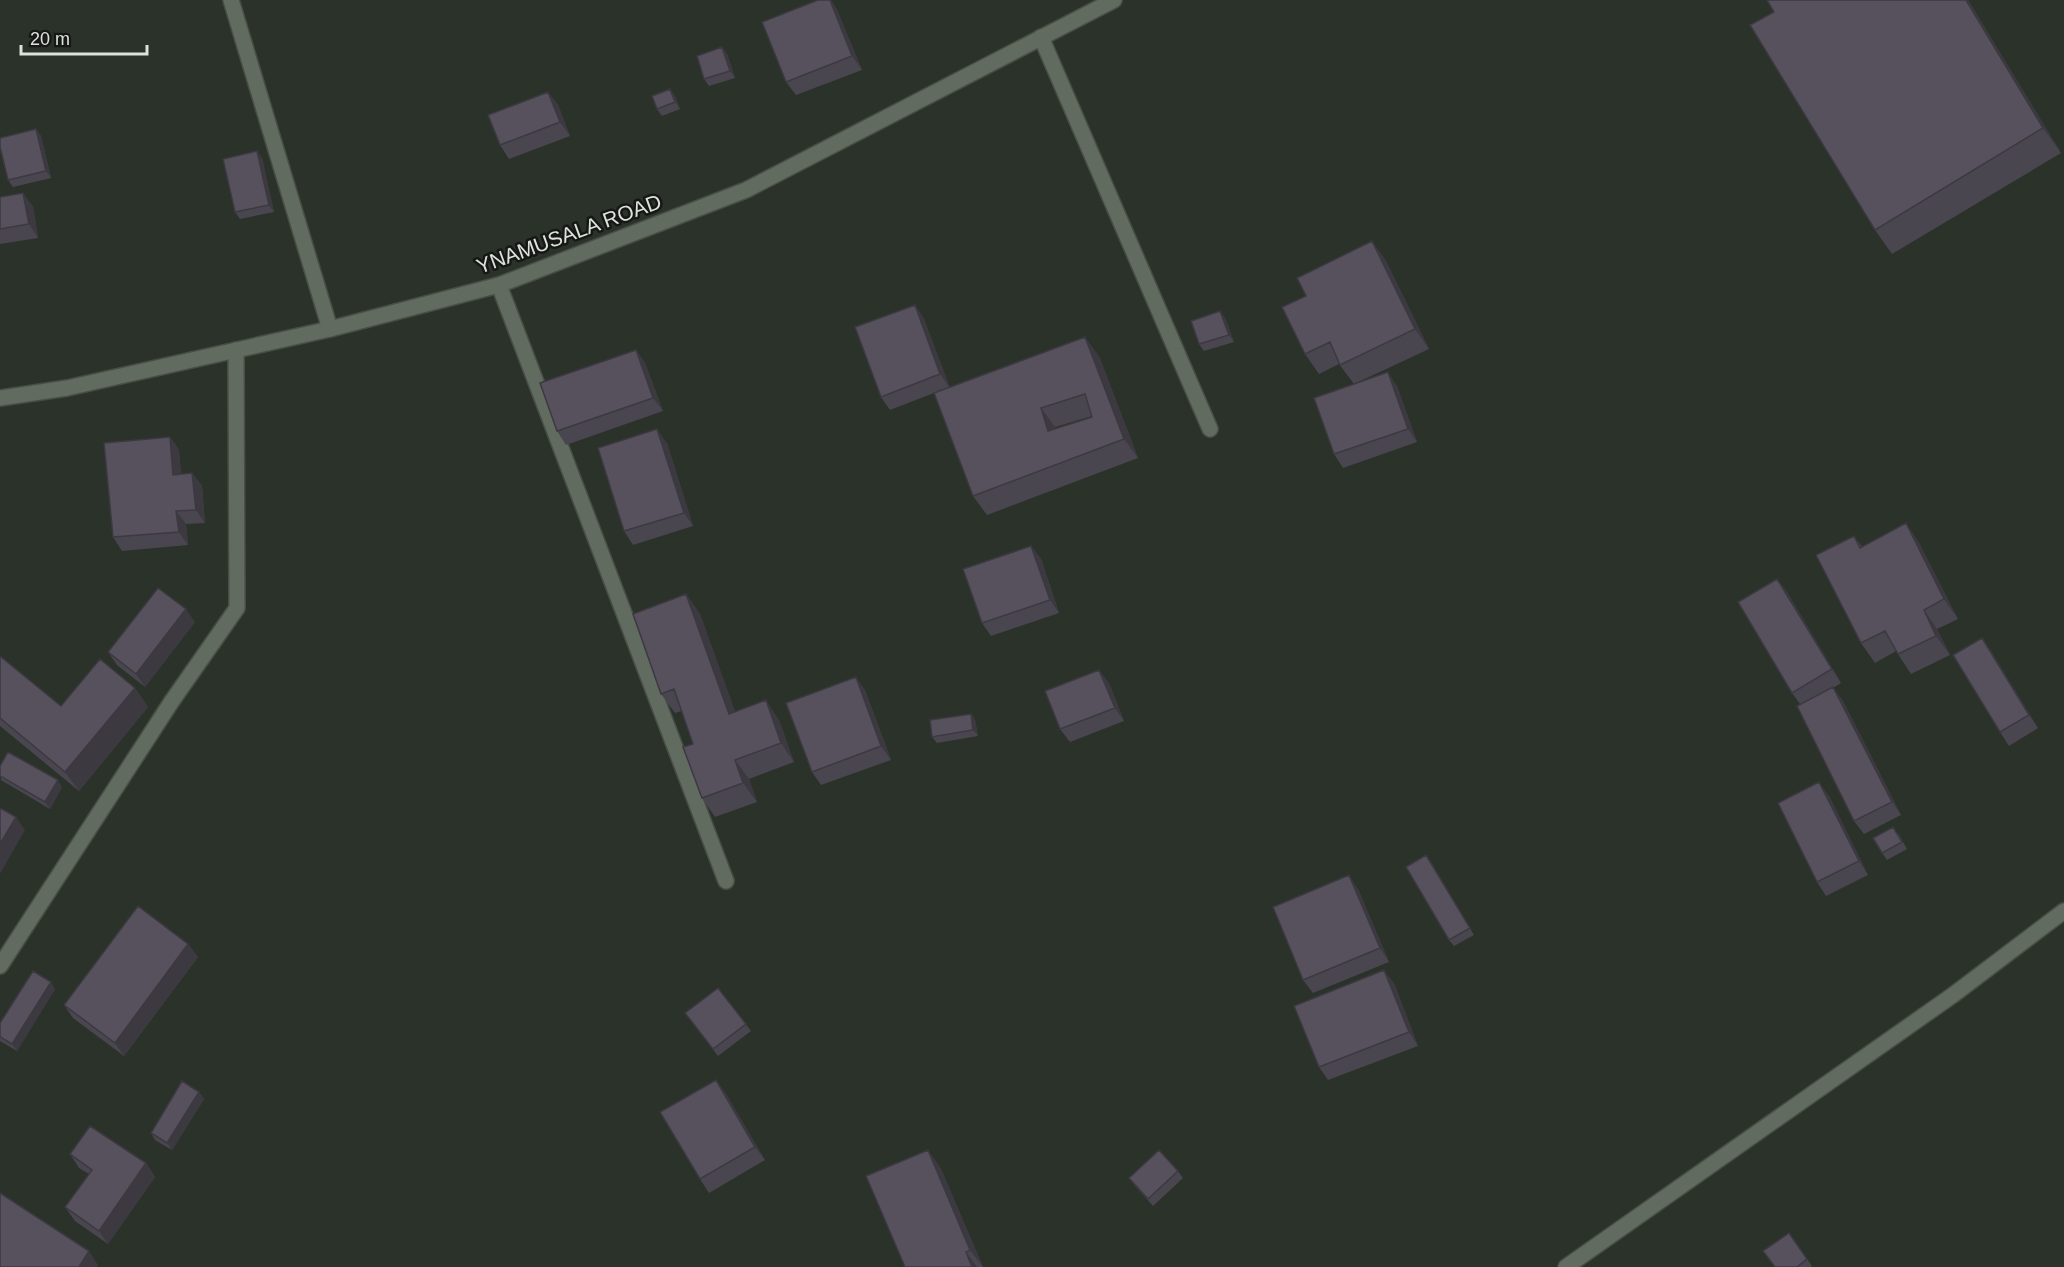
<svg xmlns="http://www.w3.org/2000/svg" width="2064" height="1267" font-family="Helvetica,sans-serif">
	<rect width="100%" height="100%" fill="#2a3229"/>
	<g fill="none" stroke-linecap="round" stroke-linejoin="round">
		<!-- street casing -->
		<g stroke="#484e46" stroke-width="18">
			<path id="street" d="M 231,0 L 330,329
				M 1041,37 L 1210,429
				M 499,285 L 726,881
				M 0,966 L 172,701 L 237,608 L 236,350
				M 1566,1267 L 1953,995 L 2064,911"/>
		</g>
		<!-- secondary casing -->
		<g stroke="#484e46" stroke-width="18">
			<path id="secondary" d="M 0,398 L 67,388 L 330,329 L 499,285 L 746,190 L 1114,0"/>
		</g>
		<!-- street -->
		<use href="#street" stroke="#626b60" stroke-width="15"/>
		<!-- secondary -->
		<use href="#secondary" stroke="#626b60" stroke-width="15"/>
	</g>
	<!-- wall -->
	<path fill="#4a4650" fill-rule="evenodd" d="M 818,0 L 831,0 L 837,10 L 862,70 L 796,95 L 786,82 Z
		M 1968,0 L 2061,153 L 1892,254 L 1875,230 Z
		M 722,47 L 727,54 L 735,78 L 709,86 L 704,79 Z
		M 670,89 L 675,96 L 680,109 L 662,116 L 657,109 Z
		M 548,92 L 558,105 L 570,136 L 509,159 L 500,145 Z
		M 36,129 L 41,136 L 51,178 L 13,187 L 8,180 Z
		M 262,158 L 274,212 L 240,219 L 235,212 Z
		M 0,197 L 33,206 L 38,238 L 0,244 Z
		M 1372,241 L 1386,261 L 1429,349 L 1354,384 L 1397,386 L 1417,442 L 1343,468 L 1334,454 L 1354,384 L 1339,364 L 1319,374 L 1305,354 Z
		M 915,305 L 924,319 L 950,388 L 1099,356 L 1138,458 L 987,515 L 973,496 L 934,393 L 890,410 L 881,397 ZM 1092,416 L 1092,417 L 1055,429 L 1055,427 Z
		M 1225,318 L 1234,342 L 1204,351 L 1199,344 Z
		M 636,350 L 645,363 L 663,411 L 566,445 L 557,431 Z
		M 170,437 L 179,450 L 181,474 L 192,473 L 202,486 L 205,523 L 186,524 L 188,545 L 122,551 L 113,537 Z
		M 667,443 L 693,526 L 633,545 L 624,531 Z
		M 1906,523 L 1919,543 L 1958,619 L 1937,629 L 1950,655 L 1911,674 L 1896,651 L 1875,663 L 1861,643 L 1854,536 L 1862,547 Z
		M 1031,546 L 1041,559 L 1059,613 L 991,636 L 982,623 Z
		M 1777,579 L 1787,592 L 1841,683 L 1833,688 L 1843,701 L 1901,815 L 1864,834 L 1854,821 L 1800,704 L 1792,693 Z
		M 686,594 L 700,614 L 735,712 L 779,720 L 794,762 L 749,779 L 757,802 L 715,817 L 702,798 L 693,744 L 682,711 L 675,713 L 661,694 Z
		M 195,622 L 145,687 L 117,665 L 108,652 Z
		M 1982,638 L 1991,651 L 2038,728 L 2009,746 L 2000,732 Z
		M 0,656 L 61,706 L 135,688 L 148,707 L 79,791 L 0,726 Z
		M 1109,683 L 1124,721 L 1070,742 L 1060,729 Z
		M 865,690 L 891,760 L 821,785 L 812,772 Z
		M 971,714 L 975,720 L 978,736 L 937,743 L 932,737 Z
		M 0,766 L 62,787 L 50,809 L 1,780 Z
		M 1829,796 L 1868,875 L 1826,896 L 1817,882 Z
		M 1898,833 L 1907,849 L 1887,860 L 1882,853 Z
		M 1431,862 L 1474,935 L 1454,946 L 1449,940 Z
		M 1358,889 L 1389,962 L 1313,993 L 1303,980 Z
		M 188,944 L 198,957 L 124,1056 L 73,1018 L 64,1005 Z
		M 1394,983 L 1418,1046 L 1328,1080 L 1319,1067 Z
		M 718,988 L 751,1031 L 718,1056 L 690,1020 Z
		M 55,989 L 17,1051 L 0,1041 L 0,1023 Z
		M 716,1080 L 726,1094 L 765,1160 L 709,1193 L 700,1179 Z
		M 199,1092 L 204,1099 L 172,1150 L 155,1140 L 151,1133 Z
		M 928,1150 L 941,1169 L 983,1267 L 905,1267 Z
		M 70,1154 L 146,1163 L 155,1177 L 108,1244 L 75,1221 L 65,1207 L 89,1174 L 79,1168 Z
		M 1178,1171 L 1183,1178 L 1153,1206 L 1134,1185 L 1129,1178 Z
		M 1789,1233 L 1812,1266 L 1811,1267 L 1775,1267 Z"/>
	<!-- shaded-wall -->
	<path fill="#3c3941" d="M 830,0 L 831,0 L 837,10 L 862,70 L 852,56 Z
		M 1966,0 L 1968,0 L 2061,153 L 2043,128 Z
		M 722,47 L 727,54 L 735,78 L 730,71 Z
		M 670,89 L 675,96 L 680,109 L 675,102 Z
		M 548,92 L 558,105 L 570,136 L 560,122 Z
		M 36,129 L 41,136 L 51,178 L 46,171 Z
		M 257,151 L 262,158 L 274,212 L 269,205 Z
		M 23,193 L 33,206 L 38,238 L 29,224 Z
		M 1372,241 L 1386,261 L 1429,349 L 1415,329 Z
		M 915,305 L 924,319 L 950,388 L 940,374 Z
		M 1220,311 L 1225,318 L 1234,342 L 1229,335 Z
		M 1085,337 L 1099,356 L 1138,458 L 1124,439 Z
		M 636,350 L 645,363 L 663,411 L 653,398 Z
		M 1388,372 L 1397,386 L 1417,442 L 1408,429 Z
		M 1041,408 L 1055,427 L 1061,450 L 1048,431 Z
		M 657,429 L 667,443 L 693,526 L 684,513 Z
		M 170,437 L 179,450 L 182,488 L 173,475 Z
		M 192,473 L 202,486 L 205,523 L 196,510 Z
		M 176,511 L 186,524 L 188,545 L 179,532 Z
		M 1906,523 L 1919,543 L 1958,619 L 1944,599 Z
		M 1031,546 L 1041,559 L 1059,613 L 1050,600 Z
		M 1777,579 L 1787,592 L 1841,683 L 1832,669 Z
		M 686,594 L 700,614 L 743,733 L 729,714 Z
		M 186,609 L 195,622 L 145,687 L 136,674 Z
		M 1924,610 L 1937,629 L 1950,655 L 1936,636 Z
		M 1982,638 L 1991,651 L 2038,728 L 2029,715 Z
		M 1099,670 L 1109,683 L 1124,721 L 1115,708 Z
		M 856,677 L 865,690 L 891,760 L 881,746 Z
		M 1833,687 L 1843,701 L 1901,815 L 1892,802 Z
		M 135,688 L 148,707 L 79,791 L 65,772 Z
		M 766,700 L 779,720 L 794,762 L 781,743 Z
		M 971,714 L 975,720 L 978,736 L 973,730 Z
		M 735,760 L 749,779 L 757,802 L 743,783 Z
		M 58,780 L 62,787 L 50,809 L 45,802 Z
		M 1819,782 L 1829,796 L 1868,875 L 1859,861 Z
		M 16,817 L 25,830 L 0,874 L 0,844 Z
		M 1426,855 L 1431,862 L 1474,935 L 1470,928 Z
		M 1349,875 L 1358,889 L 1389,962 L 1380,948 Z
		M 188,944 L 198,957 L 124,1056 L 115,1043 Z
		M 1384,970 L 1394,983 L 1418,1046 L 1409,1032 Z
		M 51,982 L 55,989 L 17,1051 L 12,1044 Z
		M 716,1080 L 726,1094 L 765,1160 L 755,1147 Z
		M 199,1092 L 204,1099 L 172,1150 L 167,1143 Z
		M 928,1150 L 941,1169 L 983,1267 L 970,1250 Z
		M 146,1163 L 155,1177 L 108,1244 L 99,1231 Z
		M 89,1251 L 98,1265 L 97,1267 L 79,1267 Z
		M 966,1252 L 977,1267 L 972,1267 Z"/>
	<!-- building -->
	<path fill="#56515d" stroke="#3c3941" stroke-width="1.5" fill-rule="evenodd" d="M 818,0 L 830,0 L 852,56 L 786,82 L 762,22 Z
		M 1767,0 L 1966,0 L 2043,128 L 1875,230 L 1750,25 L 1774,12 Z
		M 722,47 L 730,71 L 704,79 L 697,56 Z
		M 670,89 L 675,102 L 657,109 L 652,96 Z
		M 548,92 L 560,122 L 500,145 L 488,115 Z
		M 36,129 L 46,171 L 8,180 L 0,147 L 0,138 Z
		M 257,151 L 269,205 L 235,212 L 223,159 Z
		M 23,193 L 29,224 L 0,229 L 0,197 Z
		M 1372,241 L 1415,329 L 1340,365 L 1330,342 L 1305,354 L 1282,307 L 1306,296 L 1297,278 Z
		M 915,305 L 940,374 L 881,397 L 855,327 Z
		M 1220,311 L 1229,335 L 1199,344 L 1191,321 Z
		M 1085,337 L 1124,439 L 973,496 L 934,393 ZM 1085,394 L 1092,417 L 1048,431 L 1041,408 Z
		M 636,350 L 653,398 L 557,431 L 540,383 Z
		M 1388,372 L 1408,429 L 1334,454 L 1314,398 Z
		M 657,429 L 684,513 L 624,531 L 598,448 Z
		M 170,437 L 173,475 L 192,473 L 196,510 L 176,511 L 179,532 L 113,537 L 104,443 Z
		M 1906,523 L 1944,599 L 1924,610 L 1936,636 L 1898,654 L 1885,631 L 1861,643 L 1816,555 L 1854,536 L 1860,548 Z
		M 1031,546 L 1050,600 L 982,623 L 963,569 Z
		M 1777,579 L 1832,669 L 1792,693 L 1738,602 Z
		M 158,588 L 186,609 L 136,674 L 108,652 Z
		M 686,594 L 729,714 L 766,700 L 781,743 L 735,760 L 743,783 L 702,798 L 683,747 L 693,744 L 674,689 L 661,694 L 633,614 Z
		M 1982,638 L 2029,715 L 2000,732 L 1953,655 Z
		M 0,656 L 61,706 L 100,659 L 135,688 L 65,772 L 0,718 Z
		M 1099,670 L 1115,708 L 1060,729 L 1045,691 Z
		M 856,677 L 881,746 L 812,772 L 786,703 Z
		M 1833,687 L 1892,802 L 1854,821 L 1797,706 Z
		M 971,714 L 973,730 L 932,737 L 930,720 Z
		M 8,752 L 58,780 L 45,802 L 0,776 L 0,766 Z
		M 1819,782 L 1859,861 L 1817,882 L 1778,803 Z
		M 0,808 L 16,817 L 0,844 Z
		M 1893,827 L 1902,842 L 1882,853 L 1873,838 Z
		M 1426,855 L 1470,928 L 1449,940 L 1406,867 Z
		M 1349,875 L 1380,948 L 1303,980 L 1273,907 Z
		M 138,906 L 188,944 L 115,1043 L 64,1005 Z
		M 1384,970 L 1409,1032 L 1319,1067 L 1294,1006 Z
		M 33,971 L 51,982 L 12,1044 L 0,1037 L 0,1023 Z
		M 718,988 L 746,1024 L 713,1049 L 685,1013 Z
		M 716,1080 L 755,1147 L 700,1179 L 660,1112 Z
		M 182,1081 L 199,1092 L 167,1143 L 151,1133 Z
		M 90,1126 L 146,1163 L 99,1231 L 65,1207 L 92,1170 L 70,1154 Z
		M 928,1150 L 970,1250 L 966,1252 L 972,1267 L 905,1267 L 866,1176 Z
		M 1159,1150 L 1178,1171 L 1148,1199 L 1129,1178 Z
		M 0,1193 L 89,1251 L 79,1267 L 0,1267 Z
		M 1789,1233 L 1807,1259 L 1797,1267 L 1775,1267 L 1763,1251 Z"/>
	<g text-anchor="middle" stroke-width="5" stroke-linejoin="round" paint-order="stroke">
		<!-- street labels -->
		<g font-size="21" fill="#dde2dc" stroke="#151814">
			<text transform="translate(569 234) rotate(-20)" y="7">YNAMUSALA ROAD</text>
		</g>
	</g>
	<!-- scale -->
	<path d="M21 45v9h126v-9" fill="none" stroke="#dde2dc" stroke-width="3"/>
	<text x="30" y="45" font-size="18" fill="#dde2dc" stroke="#151814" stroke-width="4.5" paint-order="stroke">20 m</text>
</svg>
